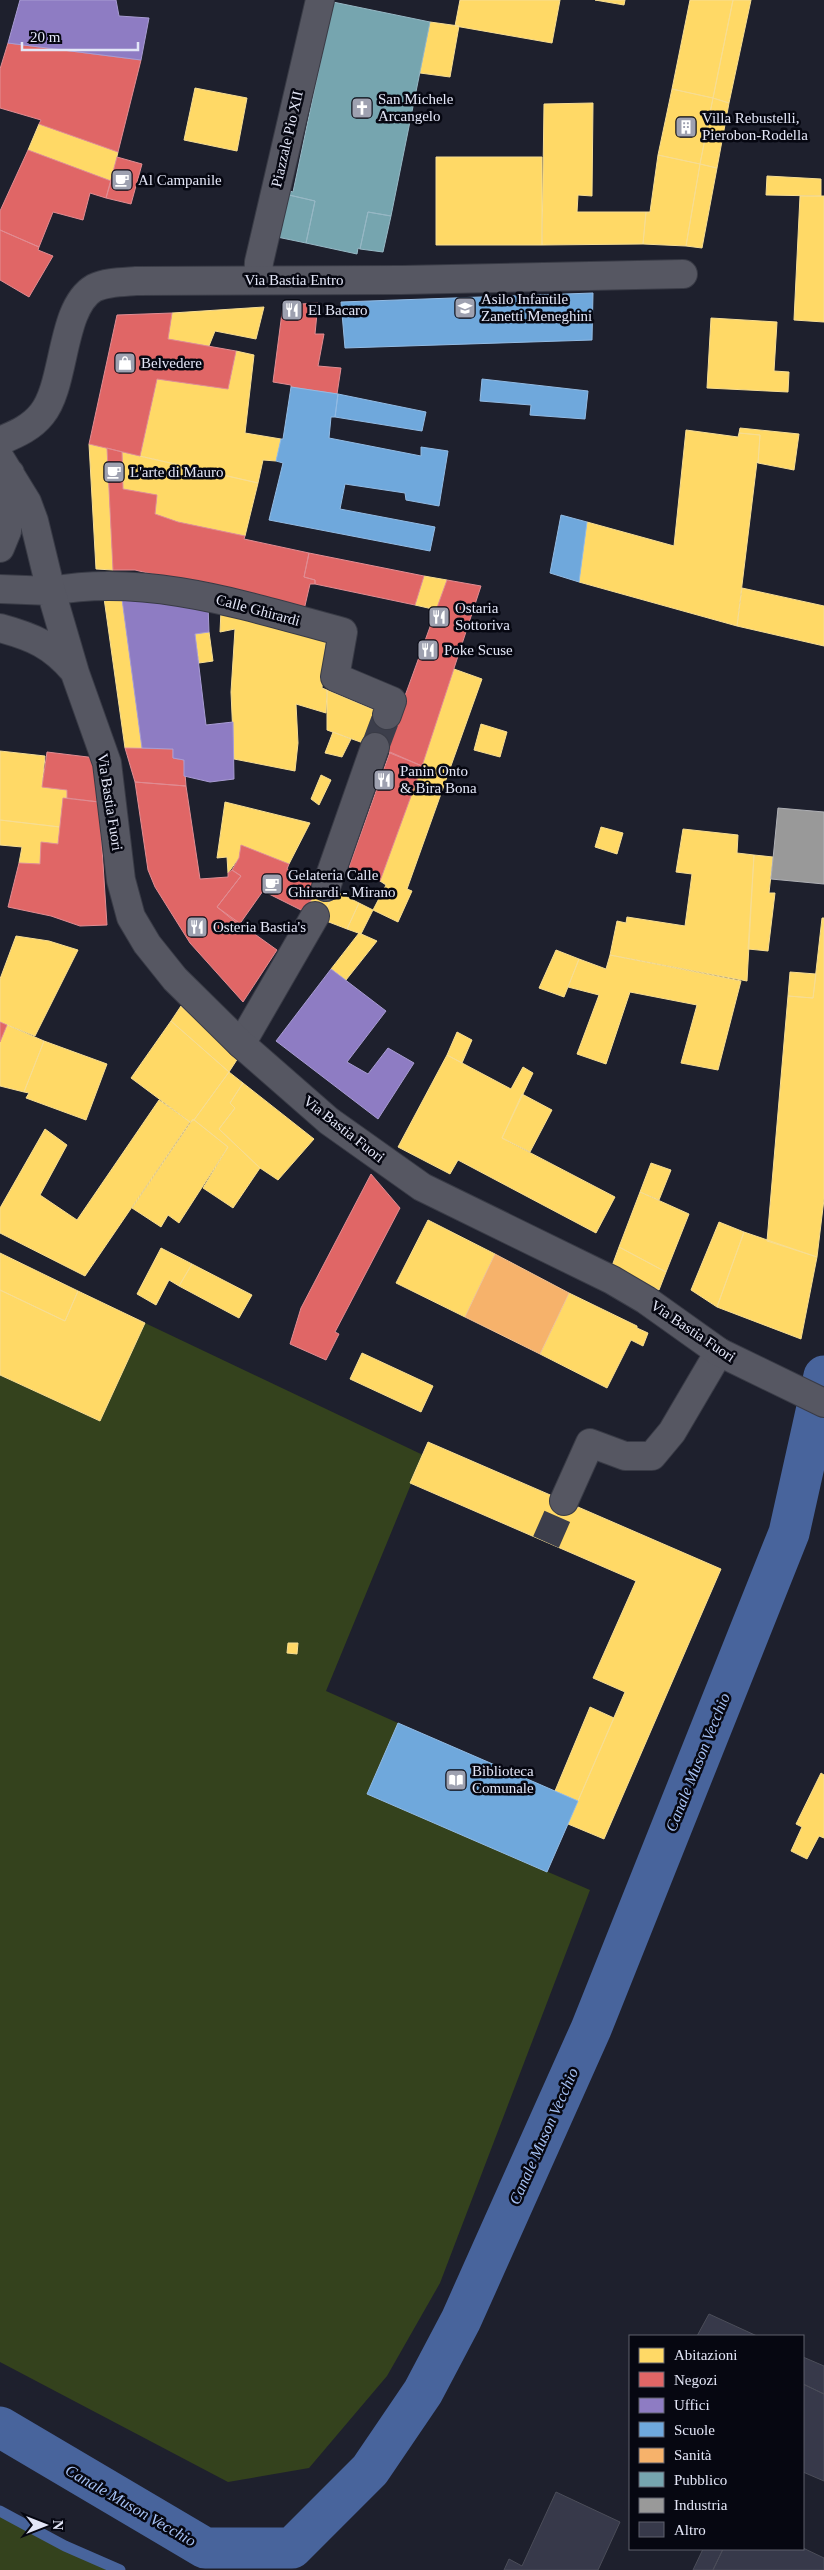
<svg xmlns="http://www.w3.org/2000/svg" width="824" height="2570" font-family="'Times New Roman',serif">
	<rect width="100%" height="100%" fill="#1e202d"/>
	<!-- green -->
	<path fill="#34421d" d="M 145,1323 L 423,1455 L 326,1691 L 398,1723 L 367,1794 L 590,1890 L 440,2283 L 387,2376 L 309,2468 L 228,2482 L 0,2362 L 0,1375 L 100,1421 Z
		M 0,2514 L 110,2570 L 0,2570 Z"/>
	<!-- homes -->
	<path fill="#ffd966" stroke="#f7dd92" d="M 460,0 L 560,0 L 552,43 L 455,26 Z
		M 595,0 L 625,0 L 624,5 Z
		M 690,0 L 733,0 L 713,98 L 672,89 Z
		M 733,0 L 751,0 L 729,103 L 713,98 Z
		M 430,22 L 459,26 L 450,77 L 420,73 Z
		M 195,88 L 247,98 L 237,151 L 184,140 Z
		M 672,89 L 713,98 L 700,164 L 658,155 Z
		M 713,98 L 729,103 L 717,168 L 700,164 Z
		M 593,103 L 592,196 L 578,195 L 577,212 L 646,212 L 643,244 L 542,245 L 544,104 Z
		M 39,124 L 118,152 L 111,181 L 28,150 Z
		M 658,155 L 700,164 L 686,246 L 643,244 L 646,212 L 650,212 Z
		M 436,157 L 542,157 L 542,245 L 436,245 Z
		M 700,164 L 717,168 L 702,248 L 686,246 Z
		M 767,176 L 821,179 L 821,196 L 766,195 Z
		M 800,196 L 824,196 L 824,322 L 794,320 Z
		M 264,307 L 256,339 L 215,331 L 209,346 L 168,339 L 172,313 Z
		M 711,318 L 777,322 L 774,371 L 789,372 L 788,392 L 707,388 Z
		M 236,351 L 254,355 L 245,433 L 281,439 L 276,461 L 263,460 L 258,483 L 140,456 L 157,379 L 228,389 Z
		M 740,428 L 799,434 L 794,470 L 758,463 L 760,435 L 739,433 Z
		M 686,430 L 738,437 L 739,433 L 760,435 L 758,463 L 757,462 L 737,626 L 579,582 L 587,522 L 674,546 Z
		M 89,444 L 107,448 L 113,570 L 96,569 Z
		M 122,452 L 258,483 L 245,536 L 178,522 L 155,514 L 157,495 L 123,489 Z
		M 424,576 L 447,580 L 437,610 L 415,605 Z
		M 742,588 L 824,606 L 824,646 L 737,626 Z
		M 104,598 L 122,599 L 142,748 L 125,748 Z
		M 221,610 L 326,635 L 322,688 L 327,690 L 326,713 L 296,704 L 298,743 L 295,771 L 234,759 L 231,692 L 235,629 L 220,632 Z
		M 209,632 L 213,661 L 199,663 L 195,634 Z
		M 454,669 L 482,679 L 407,889 L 412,891 L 398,922 L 373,910 L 386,885 L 380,881 Z
		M 327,690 L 377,711 L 366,744 L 327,730 Z
		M 377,711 L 397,719 L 385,751 L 366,744 Z
		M 481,724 L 507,732 L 500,757 L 474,750 Z
		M 333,732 L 351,739 L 342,757 L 325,753 Z
		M 0,751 L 45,756 L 42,787 L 67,790 L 67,798 L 63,798 L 60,827 L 0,820 Z
		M 321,775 L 331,780 L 319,805 L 311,799 Z
		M 225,802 L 310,823 L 289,864 L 241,845 L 239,858 L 228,873 L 227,857 L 217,858 Z
		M 0,820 L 60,827 L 58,844 L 41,842 L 40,864 L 19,863 L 22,847 L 0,845 Z
		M 601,827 L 623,833 L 617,854 L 595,847 Z
		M 683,829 L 738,835 L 737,853 L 754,855 L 747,981 L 610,955 L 617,921 L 626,923 L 627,917 L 685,926 L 692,874 L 676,872 Z
		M 754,855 L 773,857 L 769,893 L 775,893 L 768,951 L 748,949 Z
		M 319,884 L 335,891 L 321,919 L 305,912 Z
		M 335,891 L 359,903 L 347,929 L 321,919 Z
		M 359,903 L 373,910 L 361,934 L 347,929 Z
		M 822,918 L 824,918 L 824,1199 L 817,1257 L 767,1241 L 788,996 L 813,998 Z
		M 359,933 L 377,941 L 346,980 L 331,969 Z
		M 16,936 L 49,941 L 78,950 L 35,1036 L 0,1022 L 0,979 Z
		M 556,950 L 579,959 L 564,997 L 539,988 Z
		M 610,955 L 741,981 L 718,1070 L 681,1063 L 697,1005 L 630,992 L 606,1064 L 577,1054 L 599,995 L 568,987 L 579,959 L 606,969 Z
		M 790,972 L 816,974 L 813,998 L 788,996 Z
		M 181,1006 L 238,1058 L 229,1072 L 171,1021 Z
		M 171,1021 L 229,1072 L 194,1120 L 190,1122 L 131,1078 Z
		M 7,1025 L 44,1041 L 24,1092 L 0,1086 L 0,1042 Z
		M 457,1032 L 472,1040 L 462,1063 L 447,1055 Z
		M 44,1041 L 107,1064 L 86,1120 L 26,1098 L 29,1093 L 24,1092 Z
		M 447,1055 L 511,1089 L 523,1067 L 533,1073 L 502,1138 L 615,1197 L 596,1233 L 458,1160 L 450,1174 L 398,1147 Z
		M 229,1072 L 243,1083 L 230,1103 L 235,1108 L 219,1129 L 260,1168 L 233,1208 L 203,1188 L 228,1147 L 194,1120 Z
		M 243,1083 L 314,1139 L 278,1180 L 260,1168 L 219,1129 L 235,1108 L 230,1103 Z
		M 522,1094 L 552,1110 L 530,1152 L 502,1138 Z
		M 159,1100 L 190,1122 L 85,1276 L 0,1233 L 0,1208 L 45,1129 L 67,1145 L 40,1195 L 77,1220 Z
		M 193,1119 L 228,1147 L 179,1223 L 168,1215 L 161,1227 L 132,1208 Z
		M 651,1163 L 671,1170 L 659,1200 L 640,1192 Z
		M 640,1192 L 689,1214 L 666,1272 L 619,1247 Z
		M 428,1220 L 495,1254 L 465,1317 L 396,1283 Z
		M 719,1222 L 744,1232 L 717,1307 L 691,1290 Z
		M 744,1232 L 817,1257 L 801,1339 L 717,1307 Z
		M 619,1247 L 666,1272 L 659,1290 L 612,1266 Z
		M 161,1248 L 192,1264 L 179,1286 L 169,1280 L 156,1305 L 137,1294 Z
		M 0,1253 L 78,1291 L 65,1321 L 0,1290 Z
		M 192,1264 L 252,1295 L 239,1318 L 179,1286 Z
		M 0,1290 L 65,1321 L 78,1291 L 145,1323 L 100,1421 L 0,1375 Z
		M 569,1293 L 637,1326 L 637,1328 L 648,1333 L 643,1346 L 631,1340 L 607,1388 L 540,1354 Z
		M 362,1353 L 433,1386 L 421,1412 L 350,1379 Z
		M 428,1442 L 721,1569 L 604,1839 L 568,1824 L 625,1692 L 593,1678 L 636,1581 L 410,1483 Z
		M 288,1643 L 298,1643 L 297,1654 L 287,1653 Z
		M 590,1707 L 614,1718 L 578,1801 L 555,1791 Z
		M 821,1773 L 824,1775 L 824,1838 L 819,1836 L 807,1859 L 791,1851 L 802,1827 L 796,1824 Z"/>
	<!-- shops -->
	<path fill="#e06666" stroke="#e18c92" d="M 8,43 L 141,60 L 118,152 L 39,124 L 41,120 L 0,108 L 0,69 Z
		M 28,150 L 111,181 L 106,198 L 90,193 L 83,220 L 53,212 L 39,247 L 0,230 L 0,211 Z
		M 117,157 L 142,164 L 131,204 L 106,198 Z
		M 0,230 L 39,247 L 38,250 L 53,256 L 29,297 L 0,280 Z
		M 318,303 L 315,334 L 324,334 L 318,366 L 341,368 L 337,394 L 291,387 L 291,385 L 273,382 L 283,305 Z
		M 172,313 L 168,339 L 236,351 L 228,389 L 157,379 L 140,456 L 89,444 L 117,315 Z
		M 107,448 L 122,452 L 123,489 L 157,495 L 155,514 L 178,522 L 245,536 L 244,539 L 309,553 L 304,577 L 315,580 L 315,584 L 310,584 L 304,610 L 135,570 L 113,570 Z
		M 309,553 L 424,576 L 415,605 L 315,584 L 315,580 L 304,577 Z
		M 447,580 L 481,586 L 422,766 L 385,751 Z
		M 125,748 L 173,749 L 173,758 L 184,760 L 186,786 L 135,782 Z
		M 47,752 L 96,758 L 99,802 L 67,798 L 67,790 L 42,787 Z
		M 390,752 L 422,766 L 380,881 L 349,867 Z
		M 135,782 L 186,786 L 200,879 L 228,877 L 228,873 L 232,870 L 241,876 L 217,907 L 277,950 L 243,1002 L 190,943 L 155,887 L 148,870 Z
		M 63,798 L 99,802 L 107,925 L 80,926 L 51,916 L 8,907 L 19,863 L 40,864 L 41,842 L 58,844 Z
		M 241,845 L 289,864 L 287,869 L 319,884 L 305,912 L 263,891 L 239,925 L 217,907 L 241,876 L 232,870 L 239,858 Z
		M 0,1022 L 7,1025 L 0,1042 Z
		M 371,1174 L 400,1208 L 335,1332 L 339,1334 L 326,1360 L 290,1344 L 301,1308 Z"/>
	<!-- offices -->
	<path fill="#8e7cc3" stroke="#a89cd3" d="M 20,0 L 116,0 L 119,16 L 149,18 L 141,60 L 8,43 Z
		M 122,599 L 208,605 L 209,632 L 195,634 L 206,725 L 233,722 L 234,779 L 210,782 L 184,776 L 184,760 L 173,758 L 173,749 L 142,748 Z
		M 331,969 L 386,1011 L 347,1062 L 368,1074 L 388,1048 L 414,1063 L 378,1119 L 276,1041 Z"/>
	<!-- schools -->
	<path fill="#6fa8dc" stroke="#92bbe4" d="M 593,293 L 592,340 L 345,348 L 341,302 Z
		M 482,379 L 588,391 L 585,419 L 530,415 L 531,405 L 480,401 Z
		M 291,387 L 338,394 L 335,417 L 331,417 L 329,438 L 421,456 L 421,447 L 448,451 L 439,506 L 406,500 L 405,493 L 345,484 L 340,509 L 435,527 L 430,551 L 269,520 L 283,463 L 276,461 L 281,439 L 283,439 Z
		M 338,394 L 426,412 L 422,431 L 335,417 Z
		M 561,515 L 587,522 L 579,582 L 550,573 Z
		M 398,1723 L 578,1801 L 547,1872 L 367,1794 Z"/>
	<!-- health -->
	<path fill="#f6b26b" stroke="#f0c295" d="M 495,1254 L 569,1293 L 540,1354 L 465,1317 Z"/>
	<!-- public -->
	<path fill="#76a5af" stroke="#97b8c5" d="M 333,2 L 430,22 L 391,216 L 368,212 L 360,249 L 358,248 L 357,254 L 306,243 L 315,201 L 289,195 L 290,191 L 293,192 Z
		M 287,191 L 290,191 L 289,195 L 315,201 L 306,243 L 277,237 Z
		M 368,212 L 391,216 L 383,252 L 360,249 Z"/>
	<!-- industry -->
	<path fill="#999" stroke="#afb0b5" d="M 778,808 L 824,812 L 824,884 L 771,879 Z"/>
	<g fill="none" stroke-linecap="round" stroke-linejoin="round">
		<!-- stream -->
		<path stroke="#48649c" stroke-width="11" d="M 0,2511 L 65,2546 L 120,2570"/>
		<!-- canal -->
		<path stroke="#48649c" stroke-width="41" d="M 0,2427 L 205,2548 L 292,2548 L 370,2470 L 423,2392 L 461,2320 L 591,2029 L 789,1533 L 824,1376"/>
	</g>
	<!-- building -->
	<path fill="#37394a" stroke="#4b4d59" d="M 709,2314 L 757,2336 L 697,2336 Z
		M 803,2357 L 824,2366 L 824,2394 L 803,2384 Z
		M 803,2384 L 824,2394 L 824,2481 L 803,2472 Z
		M 556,2492 L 620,2522 L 598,2570 L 504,2570 L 509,2559 L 522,2566 Z
		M 803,2548 L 824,2558 L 824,2570 L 713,2570 L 723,2549 Z
		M 703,2549 L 723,2549 L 713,2570 L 693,2570 Z"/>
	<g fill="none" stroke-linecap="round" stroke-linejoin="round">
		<!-- pedestrian-tunnel -->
		<path stroke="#3c3e4b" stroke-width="28" stroke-dasharray="28 14" stroke-linecap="butt" d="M 375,747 L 387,715
			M 546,1542 L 564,1501"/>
		<!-- pedestrian casing -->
		<g stroke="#393b46" stroke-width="30">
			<path id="pedestrian" d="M 258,279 L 259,262 L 320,0
				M 51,591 C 149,573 249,607 343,632 L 335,677 L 392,701 L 387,715
				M 326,887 L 375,747
				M 241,1044 L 315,916
				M 564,1501 L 590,1443 L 625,1456 L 652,1456 L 672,1432 L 719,1352"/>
		</g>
		<!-- minor casing -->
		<g stroke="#393b46" stroke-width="30">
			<path id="minor" d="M 0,441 C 16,434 31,428 42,414 C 66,385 60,308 94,288 C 106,282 123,282 136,281 L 402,280 L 683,274
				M 0,458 L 27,502 L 34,521 L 51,591 L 75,673 L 107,763 L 121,880 L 131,917 L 147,944 L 175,979 L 241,1044 L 329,1121 L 422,1187 L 612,1280 L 646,1300 L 719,1352 L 824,1403
				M 0,548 L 7,531 L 10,473
				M 0,589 L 51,591
				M 0,628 C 33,637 52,645 74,671"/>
		</g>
		<!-- pedestrian -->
		<use href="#pedestrian" stroke="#565762" stroke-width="28"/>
		<!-- minor -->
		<use href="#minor" stroke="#565762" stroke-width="28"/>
	</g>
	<!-- icons -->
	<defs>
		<g id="church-square" transform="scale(1.125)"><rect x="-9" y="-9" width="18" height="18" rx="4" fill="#9ea1b0" stroke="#060711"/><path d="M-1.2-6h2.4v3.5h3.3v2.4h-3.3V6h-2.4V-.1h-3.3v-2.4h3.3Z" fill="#fff"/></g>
		<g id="building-square" transform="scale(1.125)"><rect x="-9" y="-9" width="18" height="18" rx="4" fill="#9ea1b0" stroke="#060711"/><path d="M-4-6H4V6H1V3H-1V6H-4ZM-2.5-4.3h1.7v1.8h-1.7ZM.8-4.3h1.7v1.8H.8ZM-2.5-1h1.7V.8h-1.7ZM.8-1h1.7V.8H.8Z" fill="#fff"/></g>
		<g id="cafe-square" transform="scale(1.125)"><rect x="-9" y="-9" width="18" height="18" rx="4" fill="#9ea1b0" stroke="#060711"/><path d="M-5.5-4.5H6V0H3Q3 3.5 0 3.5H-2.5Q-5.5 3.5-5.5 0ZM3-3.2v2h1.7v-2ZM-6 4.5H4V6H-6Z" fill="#fff"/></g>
		<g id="school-square" transform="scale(1.125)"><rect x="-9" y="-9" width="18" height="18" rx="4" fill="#9ea1b0" stroke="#060711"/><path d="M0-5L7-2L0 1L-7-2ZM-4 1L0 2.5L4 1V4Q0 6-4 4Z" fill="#fff"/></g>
		<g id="restaurant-square" transform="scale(1.125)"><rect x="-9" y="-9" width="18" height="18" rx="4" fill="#9ea1b0" stroke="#060711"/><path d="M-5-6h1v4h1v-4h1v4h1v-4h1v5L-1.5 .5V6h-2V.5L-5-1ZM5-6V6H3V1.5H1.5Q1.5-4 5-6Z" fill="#fff"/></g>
		<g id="shop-square" transform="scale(1.125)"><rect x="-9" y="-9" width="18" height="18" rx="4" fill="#9ea1b0" stroke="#060711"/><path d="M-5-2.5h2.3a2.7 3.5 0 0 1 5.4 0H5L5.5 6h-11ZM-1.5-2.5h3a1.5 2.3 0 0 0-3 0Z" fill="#fff"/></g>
		<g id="library-square" transform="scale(1.125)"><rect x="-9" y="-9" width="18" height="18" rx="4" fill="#9ea1b0" stroke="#060711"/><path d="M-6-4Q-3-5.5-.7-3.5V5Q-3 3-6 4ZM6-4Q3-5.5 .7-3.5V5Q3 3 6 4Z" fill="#fff"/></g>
	</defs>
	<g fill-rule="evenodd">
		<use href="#church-square" x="362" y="108"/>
		<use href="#building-square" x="686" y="127"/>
		<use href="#cafe-square" x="122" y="180"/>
		<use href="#school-square" x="465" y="308"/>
		<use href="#restaurant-square" x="292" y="310"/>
		<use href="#shop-square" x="125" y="363"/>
		<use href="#cafe-square" x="114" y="472"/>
		<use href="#restaurant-square" x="439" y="617"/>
		<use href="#restaurant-square" x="428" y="650"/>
		<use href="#restaurant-square" x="384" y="780"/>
		<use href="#cafe-square" x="272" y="884"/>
		<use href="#restaurant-square" x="197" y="927"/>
		<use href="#library-square" x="456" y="1780"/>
	</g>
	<g text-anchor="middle" stroke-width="5" stroke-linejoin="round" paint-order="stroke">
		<!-- poi labels -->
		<g font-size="15" fill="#e3e6f7" stroke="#060711" text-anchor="start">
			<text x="378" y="104">San Michele<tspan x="378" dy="17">Arcangelo</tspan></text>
			<text x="702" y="123">Villa Rebustelli,<tspan x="702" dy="17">Pierobon-Rodella</tspan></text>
			<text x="138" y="185">Al Campanile</text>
			<text x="481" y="304">Asilo Infantile<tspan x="481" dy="17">Zanetti Meneghini</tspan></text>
			<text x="308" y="315">El Bacaro</text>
			<text x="141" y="368">Belvedere</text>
			<text x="130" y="477">L'arte di Mauro</text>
			<text x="455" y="613">Ostaria<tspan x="455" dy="17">Sottoriva</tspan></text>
			<text x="444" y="655">Poke Scuse</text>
			<text x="400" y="776">Panin Onto<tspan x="400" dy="17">&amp; Bira Bona</tspan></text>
			<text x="288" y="880">Gelateria Calle<tspan x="288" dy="17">Ghirardi - Mirano</tspan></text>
			<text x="213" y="932">Osteria Bastia's</text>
			<text x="472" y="1776">Biblioteca<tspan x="472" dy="17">Comunale</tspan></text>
		</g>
		<!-- street labels -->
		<g font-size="15" fill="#e3e6f7" stroke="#060711">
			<text transform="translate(287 139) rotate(-77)" y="5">Piazzale Pio XII</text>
			<text x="294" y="285">Via Bastia Entro</text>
			<text transform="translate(258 610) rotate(15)" y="5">Calle Ghirardi</text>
			<text transform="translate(110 802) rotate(81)" y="5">Via Bastia Fuori</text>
			<text transform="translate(344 1129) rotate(38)" y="5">Via Bastia Fuori</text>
			<text transform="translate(693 1331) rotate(34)" y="5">Via Bastia Fuori</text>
		</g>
		<!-- water labels -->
		<g font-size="16" font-style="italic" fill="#a6c2f5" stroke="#060711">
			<text transform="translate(697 1762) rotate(-68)" y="6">Canale Muson Vecchio</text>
			<text transform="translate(543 2136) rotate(-66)" y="6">Canale Muson Vecchio</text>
			<text transform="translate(131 2505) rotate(30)" y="6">Canale Muson Vecchio</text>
		</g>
	</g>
	<!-- legend -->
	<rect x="629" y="2335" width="175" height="215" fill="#060711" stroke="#5e606d"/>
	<rect x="639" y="2348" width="25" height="15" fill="#ffd966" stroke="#5e606d"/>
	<text x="674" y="2360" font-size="15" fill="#e3e6f7">Abitazioni</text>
	<rect x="639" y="2372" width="25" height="15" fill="#e06666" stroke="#5e606d"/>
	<text x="674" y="2385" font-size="15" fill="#e3e6f7">Negozi</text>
	<rect x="639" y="2398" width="25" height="15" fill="#8e7cc3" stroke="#5e606d"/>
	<text x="674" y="2410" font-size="15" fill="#e3e6f7">Uffici</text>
	<rect x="639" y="2422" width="25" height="15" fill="#6fa8dc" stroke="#5e606d"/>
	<text x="674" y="2435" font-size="15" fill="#e3e6f7">Scuole</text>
	<rect x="639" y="2448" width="25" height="15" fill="#f6b26b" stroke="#5e606d"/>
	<text x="674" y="2460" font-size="15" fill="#e3e6f7">Sanità</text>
	<rect x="639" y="2472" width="25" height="15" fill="#76a5af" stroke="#5e606d"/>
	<text x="674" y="2485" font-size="15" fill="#e3e6f7">Pubblico</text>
	<rect x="639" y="2498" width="25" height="15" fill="#999999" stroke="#5e606d"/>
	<text x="674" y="2510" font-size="15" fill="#e3e6f7">Industria</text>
	<rect x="639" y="2522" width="25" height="15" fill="#37394a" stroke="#5e606d"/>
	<text x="674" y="2535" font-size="15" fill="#e3e6f7">Altro</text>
	<!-- north arrow -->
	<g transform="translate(45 2525) rotate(90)" stroke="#060711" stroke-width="4" paint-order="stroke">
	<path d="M0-4L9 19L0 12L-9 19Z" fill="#e3e6f7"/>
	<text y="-8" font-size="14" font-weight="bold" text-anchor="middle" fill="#e3e6f7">N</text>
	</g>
	<!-- scale -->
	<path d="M22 42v8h116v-8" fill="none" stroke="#e3e6f7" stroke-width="2.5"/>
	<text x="30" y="42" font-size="15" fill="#e3e6f7" stroke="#060711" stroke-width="4" paint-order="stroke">20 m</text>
</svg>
